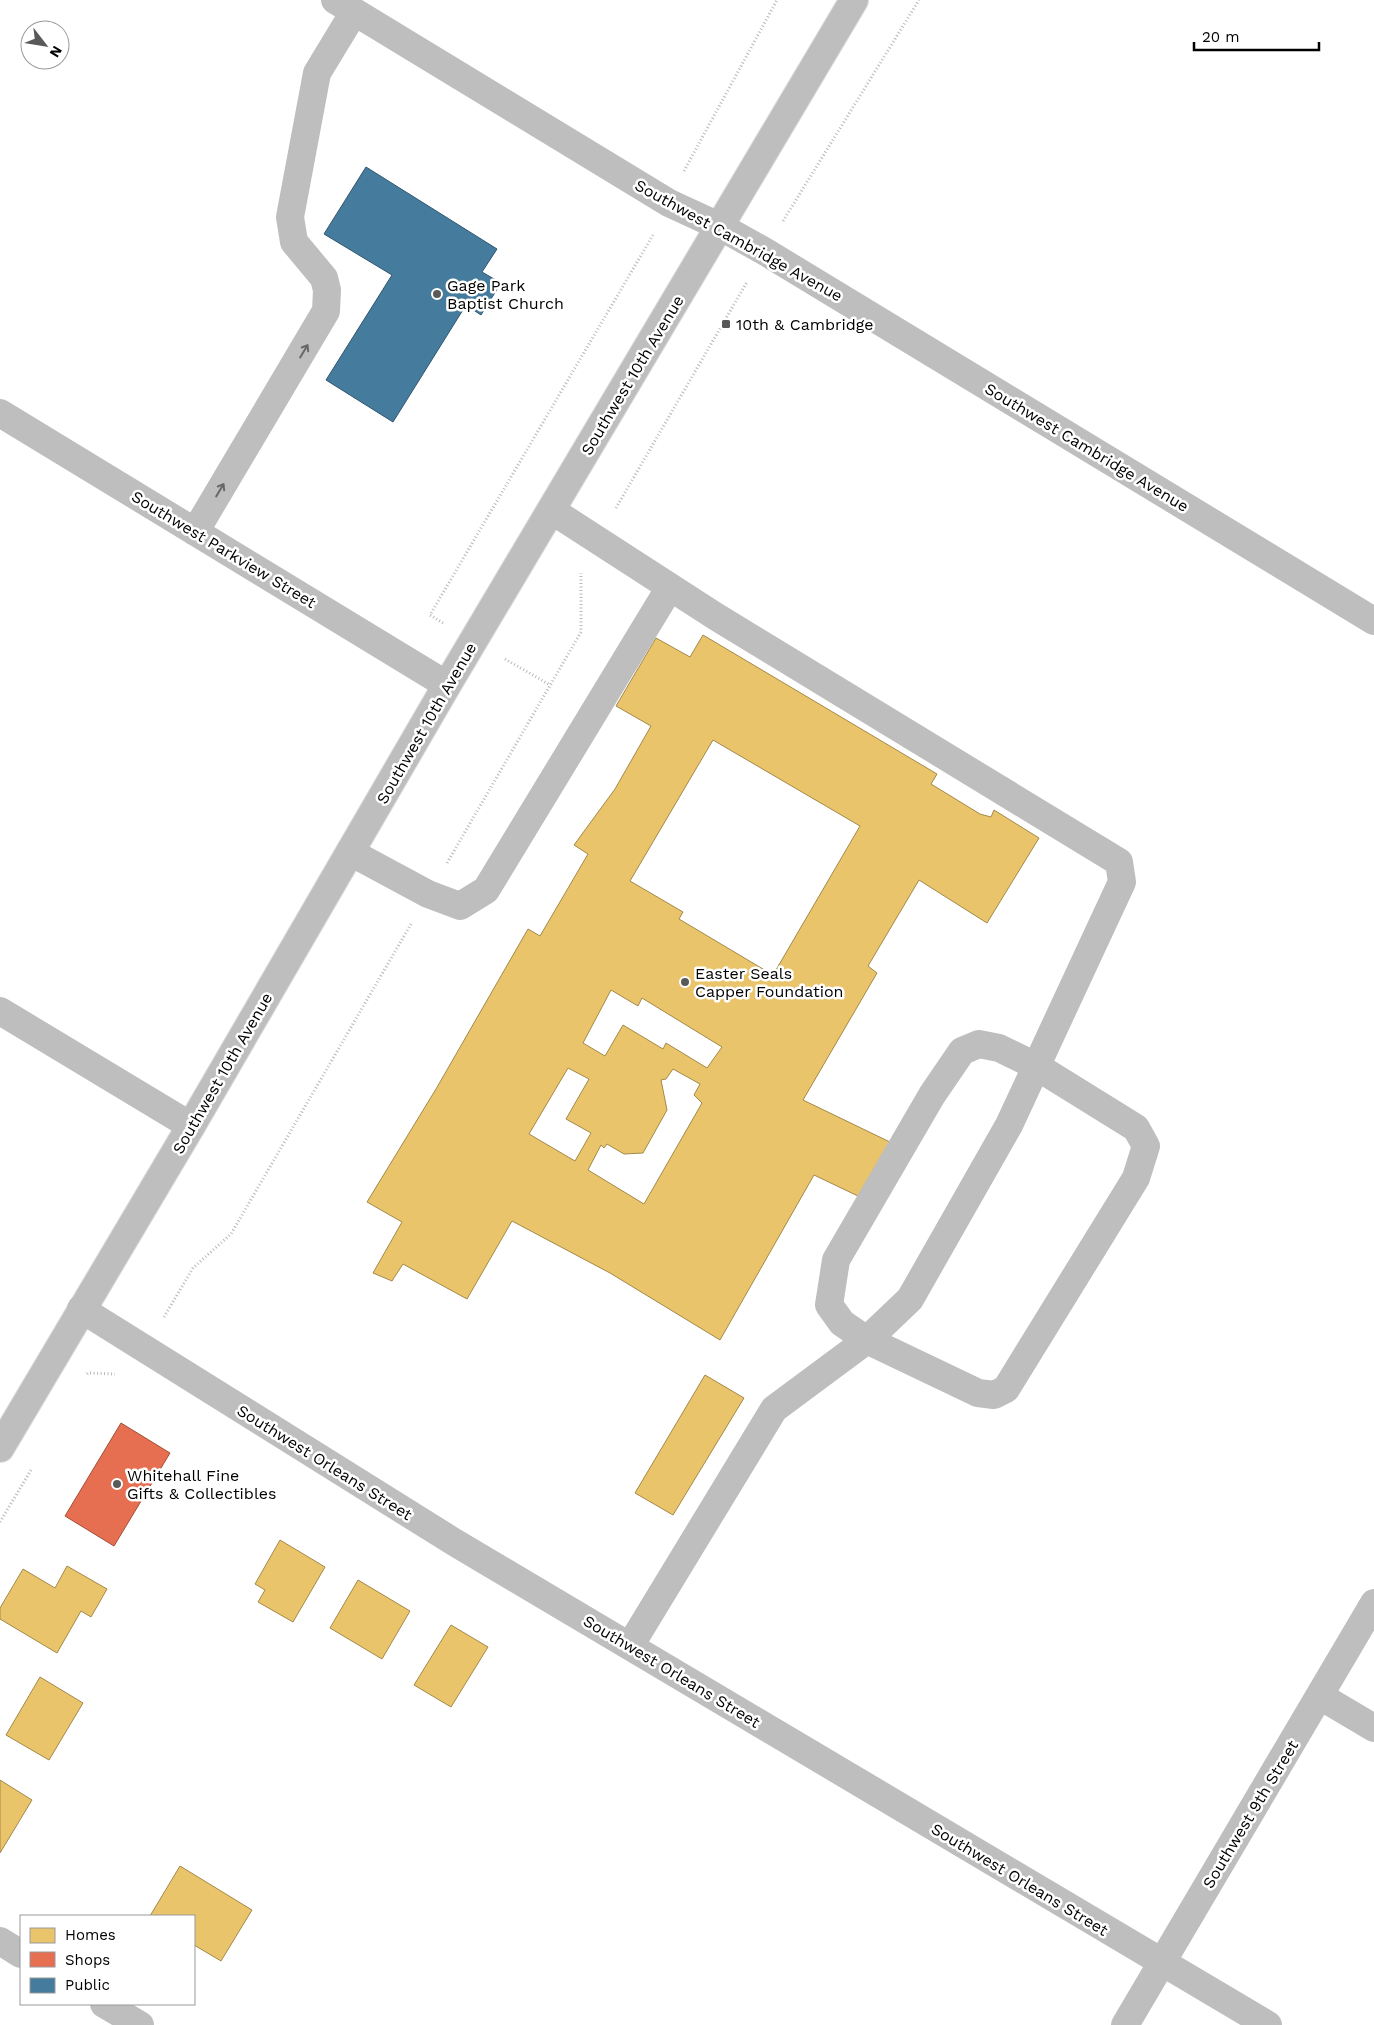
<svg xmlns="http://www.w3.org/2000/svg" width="1374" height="2025" font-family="'Work Sans',sans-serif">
	<rect width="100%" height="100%" fill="#fff"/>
	<!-- homes -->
	<path fill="#e9c46a" stroke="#a3894a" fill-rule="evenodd" d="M 703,635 L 937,774 L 931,784 L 980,814 L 991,817 L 994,810 L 1039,838 L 987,923 L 919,880 L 868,966 L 877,973 L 803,1100 L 892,1143 L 858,1196 L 814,1175 L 720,1340 L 610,1273 L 512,1221 L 467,1299 L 403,1264 L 392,1281 L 373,1273 L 402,1222 L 367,1202 L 436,1089 L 528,929 L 540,936 L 588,854 L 574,845 L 615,789 L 651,726 L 616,706 L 656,638 L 690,657 ZM 713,740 L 860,826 L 773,975 L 679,919 L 683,912 L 630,881 ZM 611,990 L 638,1006 L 642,998 L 722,1047 L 707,1068 L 666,1043 L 663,1049 L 623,1025 L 605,1056 L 583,1043 ZM 568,1068 L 589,1079 L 566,1119 L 591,1133 L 575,1161 L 529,1134 ZM 673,1069 L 700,1084 L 694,1095 L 702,1103 L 644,1204 L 588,1170 L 601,1145 L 604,1148 L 607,1144 L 624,1154 L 643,1153 L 667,1110 L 661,1080 L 666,1079 Z
		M 705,1375 L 744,1398 L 673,1515 L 635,1493 Z
		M 280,1540 L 325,1567 L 293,1622 L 258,1602 L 265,1590 L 255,1584 Z
		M 67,1566 L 107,1589 L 91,1617 L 81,1611 L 57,1653 L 0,1619 L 0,1608 L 23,1569 L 55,1588 Z
		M 358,1580 L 410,1611 L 382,1659 L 330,1628 Z
		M 451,1625 L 488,1647 L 451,1707 L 414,1685 Z
		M 40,1677 L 83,1703 L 49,1760 L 6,1735 Z
		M 0,1780 L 32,1800 L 0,1853 Z
		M 180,1866 L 252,1910 L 221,1961 L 194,1945 L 194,1916 L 150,1916 Z"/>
	<!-- shops -->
	<path fill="#e76f51" stroke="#a24e39" d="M 121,1423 L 170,1453 L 114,1546 L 65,1516 Z"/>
	<!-- public -->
	<path fill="#457b9d" stroke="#30566e" d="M 366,167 L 497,249 L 482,272 L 501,283 L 481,315 L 466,305 L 393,422 L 326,380 L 392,275 L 324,234 Z"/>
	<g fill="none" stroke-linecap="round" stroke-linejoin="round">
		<!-- major casing -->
		<g stroke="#dbdbdb" stroke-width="30">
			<path id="major" d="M 0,1448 L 191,1126 L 447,685 L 854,0"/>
		</g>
		<!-- path -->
		<path stroke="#b9b9b9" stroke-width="3" stroke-dasharray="1 2.5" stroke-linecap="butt" d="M 684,171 L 777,0
			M 783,221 L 919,0
			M 616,508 L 747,282
			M 443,623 L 430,615 L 653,235
			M 505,659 L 550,685
			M 447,863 L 581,632 L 581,573
			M 164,1317 L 193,1268 L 231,1234 L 411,924
			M 87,1374 L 88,1373 L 115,1374
			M 0,1522 L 31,1470"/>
		<!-- minor -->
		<path stroke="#bebebe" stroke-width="28" d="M 335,0 L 669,203 L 721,227 L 764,251 L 1374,621
			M 0,413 L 447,685
			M 551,510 L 715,616 L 1119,862 L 1122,882 L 1009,1125 L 910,1299 L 867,1340 L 774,1409 L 630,1646
			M 195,532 L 326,311 L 327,290 L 324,278 L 294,242 L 290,217 L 317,73 L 354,12
			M 350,852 L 428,894 L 460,906 L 486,890 L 670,587
			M 0,1011 L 191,1126
			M 979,1044 L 999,1048 L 1036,1066 L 1136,1128 L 1146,1146 L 1136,1178 L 1006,1389 L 994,1395 L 978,1393 L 867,1340 L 842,1323 L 829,1305 L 836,1260 L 932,1095 L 962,1051 Z
			M 81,1309 L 454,1542 L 1268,2025
			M 1320,1696 L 1374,1728
			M 0,1941 L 21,1954
			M 104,2004 L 140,2025
			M 1125,2025 L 1374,1603"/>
		<!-- major -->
		<use href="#major" stroke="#bebebe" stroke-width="28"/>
	</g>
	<!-- one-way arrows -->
	<defs><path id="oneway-shaft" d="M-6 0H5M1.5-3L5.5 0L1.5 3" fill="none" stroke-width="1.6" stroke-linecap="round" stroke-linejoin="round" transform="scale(1.25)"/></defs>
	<g stroke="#686868">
		<use href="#oneway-shaft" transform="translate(304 351) rotate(-59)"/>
		<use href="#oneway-shaft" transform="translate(220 490) rotate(-59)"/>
	</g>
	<!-- markers -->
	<g fill="#595959" stroke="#fff" stroke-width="2">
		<circle cx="437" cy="294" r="5"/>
		<rect x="721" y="319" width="10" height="10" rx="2.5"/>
		<circle cx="685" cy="982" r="5"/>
		<circle cx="117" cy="1484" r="5"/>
	</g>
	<g text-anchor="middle" stroke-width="5" stroke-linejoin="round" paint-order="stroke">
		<!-- street labels -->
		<g font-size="16" fill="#000" stroke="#fff">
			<text transform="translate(739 240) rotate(29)" y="6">Southwest Cambridge Avenue</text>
			<text transform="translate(632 375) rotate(-59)" y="6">Southwest 10th Avenue</text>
			<text transform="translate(1087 447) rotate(31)" y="6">Southwest Cambridge Avenue</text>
			<text transform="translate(224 549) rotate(31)" y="6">Southwest Parkview Street</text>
			<text transform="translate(426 723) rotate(-60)" y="6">Southwest 10th Avenue</text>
			<text transform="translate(222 1073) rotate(-60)" y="6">Southwest 10th Avenue</text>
			<text transform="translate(325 1462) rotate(32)" y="6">Southwest Orleans Street</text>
			<text transform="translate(672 1671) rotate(31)" y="6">Southwest Orleans Street</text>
			<text transform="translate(1250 1814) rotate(-59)" y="6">Southwest 9th Street</text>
			<text transform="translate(1020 1879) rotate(31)" y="6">Southwest Orleans Street</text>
		</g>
		<!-- poi labels -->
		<g font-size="16" fill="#000" stroke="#fff" text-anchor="start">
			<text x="447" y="291">Gage Park<tspan x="447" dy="18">Baptist Church</tspan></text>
			<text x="736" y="330">10th &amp; Cambridge</text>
			<text x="695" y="979">Easter Seals<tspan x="695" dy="18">Capper Foundation</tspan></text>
			<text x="127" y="1481">Whitehall Fine<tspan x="127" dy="18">Gifts &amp; Collectibles</tspan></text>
		</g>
	</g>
	<!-- legend -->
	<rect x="20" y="1915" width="175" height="90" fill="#ffffff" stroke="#999999"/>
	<rect x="30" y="1928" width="25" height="15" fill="#e9c46a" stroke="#999999"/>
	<text x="65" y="1940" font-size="15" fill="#000000">Homes</text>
	<rect x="30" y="1952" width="25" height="15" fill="#e76f51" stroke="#999999"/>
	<text x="65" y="1965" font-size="15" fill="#000000">Shops</text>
	<rect x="30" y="1978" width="25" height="15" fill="#457b9d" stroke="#999999"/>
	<text x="65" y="1990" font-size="15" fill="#000000">Public</text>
	<!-- north arrow -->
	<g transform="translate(45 45) rotate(121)"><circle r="24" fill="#ffffff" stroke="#999999"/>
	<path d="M0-4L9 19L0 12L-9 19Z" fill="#595959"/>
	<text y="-8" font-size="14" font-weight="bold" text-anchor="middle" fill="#000000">N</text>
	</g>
	<!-- scale -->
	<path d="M1194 42v8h125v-8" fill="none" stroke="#000000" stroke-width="2.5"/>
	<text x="1202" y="42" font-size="15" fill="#000000" stroke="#ffffff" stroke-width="4" paint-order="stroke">20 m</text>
</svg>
